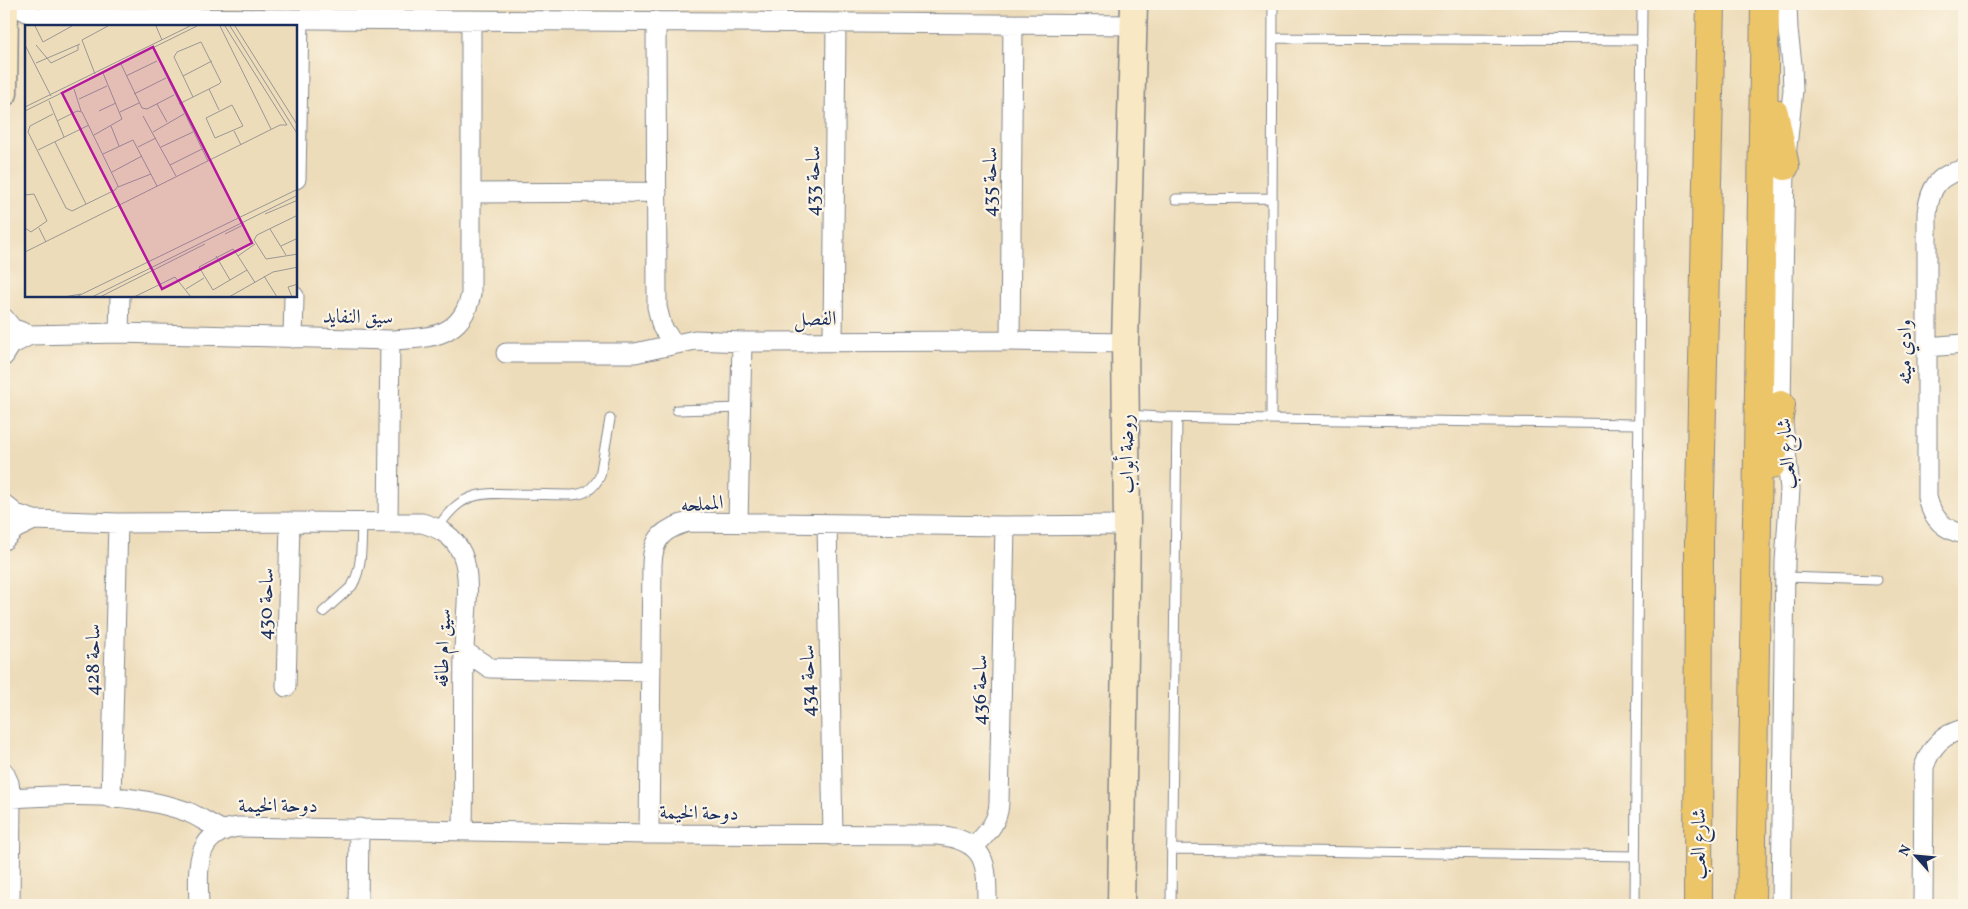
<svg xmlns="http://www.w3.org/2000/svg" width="1968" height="909" font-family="Vollkorn,Amiri,serif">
	<rect width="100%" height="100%" fill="#fcf5e5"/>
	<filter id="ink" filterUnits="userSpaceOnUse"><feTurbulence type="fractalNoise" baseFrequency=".02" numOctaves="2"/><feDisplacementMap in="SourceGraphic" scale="10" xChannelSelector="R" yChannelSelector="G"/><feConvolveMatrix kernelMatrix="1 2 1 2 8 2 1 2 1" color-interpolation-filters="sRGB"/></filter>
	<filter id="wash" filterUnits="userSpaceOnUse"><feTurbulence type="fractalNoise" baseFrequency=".0096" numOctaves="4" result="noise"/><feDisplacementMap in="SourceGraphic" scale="20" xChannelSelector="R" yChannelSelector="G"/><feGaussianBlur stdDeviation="1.12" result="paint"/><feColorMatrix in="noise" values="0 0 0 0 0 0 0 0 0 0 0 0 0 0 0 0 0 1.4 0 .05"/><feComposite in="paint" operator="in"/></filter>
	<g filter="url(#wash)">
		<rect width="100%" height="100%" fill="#eddcb9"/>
	</g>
	<g filter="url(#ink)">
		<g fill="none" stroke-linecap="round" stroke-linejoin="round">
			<!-- lane casing -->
			<g stroke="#84868c" stroke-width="11">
				<path id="lane" d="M 1273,38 L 1642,40
					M 1176,199 L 1272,198
					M 677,410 L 741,408
					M 1128,415 L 1160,417 L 1271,419 L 1638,424
					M 1271,419 L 1273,4
					M 438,528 C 459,493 480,492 517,494 C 536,494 554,495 572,495 C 586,494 593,489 600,476 L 610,419
					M 1785,577 L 1877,580
					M 323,612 L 352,586 C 363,567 361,543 362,522
					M 1171,849 L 1635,856
					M 1171,905 L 1177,418
					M 1635,905 L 1642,4"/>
			</g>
			<!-- street casing -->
			<g stroke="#84868c" stroke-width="21">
				<path id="street" d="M 12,4 L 36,17 L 1133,25
					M 656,21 L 657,307 L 662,327 L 674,344
					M 1964,170 C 1938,174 1930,188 1927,213 L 1927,497 C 1932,518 1943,530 1964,534
					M 296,179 L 299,19
					M 471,193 L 657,192
					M 4,318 L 12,328 L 30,335
					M 119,333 L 120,296
					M 293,338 L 294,296
					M 833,340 L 836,23
					M 1010,341 L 1013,24
					M 1927,347 L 1964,344
					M 506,353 L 635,353 L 695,340 L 742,342 L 1010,341 L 1125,343
					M 4,356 L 11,345 L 30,335 L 119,333 L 390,340 C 427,338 462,339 471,294 L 471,20
					M 4,504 L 16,514 L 34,520 L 118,523 L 290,522 L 422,523 C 440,528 454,536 462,554 C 473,579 464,625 464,653 C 463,712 464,772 463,831
					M 388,523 L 390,340
					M 738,523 L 742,342
					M 827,524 L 833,836
					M 4,540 L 15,529 L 34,520
					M 464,651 L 490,668 L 651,671
					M 286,687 L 290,522
					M 4,772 L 9,783 L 11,798 L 10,905
					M 11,798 C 69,794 132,792 188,812 C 199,817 211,825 222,830
					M 111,798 L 118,523
					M 649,834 L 652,564 C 653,537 664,529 688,522 L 1005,526 L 1127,525
					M 974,847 C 987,833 998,823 999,803 L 1005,526
					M 199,905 C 198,870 193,832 239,827 L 649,834 L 938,835 C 987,841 987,863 987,905
					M 358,905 L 359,828
					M 1781,905 L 1785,562 L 1790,489 L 1781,405 L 1785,166 L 1793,90 L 1792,64 L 1788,30 L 1787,4
					M 1923,905 L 1924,767 C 1931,746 1943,734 1964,729"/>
			</g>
			<!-- secondary casing -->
			<g stroke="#84868c" stroke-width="29">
				<path id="secondary" d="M 4,93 L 5,4
					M 1121,905 L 1127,525 L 1125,343 L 1134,4"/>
			</g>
			<!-- primary casing -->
			<g stroke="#84868c" stroke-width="30">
				<path id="primary" d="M 1774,113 L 1785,166
					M 1771,465 L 1781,405
					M 1698,905 L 1699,540 L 1711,4
					M 1751,905 L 1765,4"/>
			</g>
			<!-- lane -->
			<use href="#lane" stroke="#fff" stroke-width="9"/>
			<!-- street -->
			<use href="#street" stroke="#fff" stroke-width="19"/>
			<!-- secondary -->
			<use href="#secondary" stroke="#f8e8c3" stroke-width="26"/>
			<!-- primary -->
			<use href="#primary" stroke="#edc569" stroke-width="28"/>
		</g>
	</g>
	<g text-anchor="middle" stroke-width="4.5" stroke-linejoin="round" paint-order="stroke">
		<!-- street labels -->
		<g font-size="20" fill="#1b2f5e" stroke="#fcf5e5">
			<text transform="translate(812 181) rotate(-89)" y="7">ساحة 433</text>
			<text transform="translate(989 182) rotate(-89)" y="7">ساحة 435</text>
			<text transform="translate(358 316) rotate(1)" y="7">سيق النفايد</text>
			<text transform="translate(815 318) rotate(-1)" y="7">الفصل</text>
			<text transform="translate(1904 352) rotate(-90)" y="7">وادي ميثه</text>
			<text transform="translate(1126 454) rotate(-91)" y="7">روضة أبواب</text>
			<text transform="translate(1786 454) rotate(-95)" y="7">شارع العب</text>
			<text transform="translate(702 503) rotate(-4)" y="7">المملحه</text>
			<text transform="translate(265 604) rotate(-88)" y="7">ساحة 430</text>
			<text transform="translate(442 648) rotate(-88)" y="7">سيق ام طاقه</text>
			<text transform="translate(92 660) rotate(-89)" y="7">ساحة 428</text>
			<text transform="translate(807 681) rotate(-91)" y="7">ساحة 434</text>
			<text transform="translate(979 690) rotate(-89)" y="7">ساحة 436</text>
			<text x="278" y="812">دوحة الخيمة</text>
			<text transform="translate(699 812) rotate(1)" y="7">دوحة الخيمة</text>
			<text transform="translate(1698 844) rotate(-90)" y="7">شارع العب</text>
		</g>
	</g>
	<!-- overview -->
	<g transform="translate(25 25)">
		<rect width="272" height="272" fill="#eddcb9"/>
		<path fill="none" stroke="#999795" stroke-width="1" d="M 10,1 L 18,17 L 47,1M 131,1 L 137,15M 195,1 L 246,104M 200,1 L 262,100M 205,1 L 273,110M 210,1 L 273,101M 0,20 L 26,71M 11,20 L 26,38 L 53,25 L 53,20M 128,23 L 183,136M 11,38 L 55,19M 96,39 L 117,83 L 122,84 L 149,70M 70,49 L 57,15 L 83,1M 101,51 L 132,36M 158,51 L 187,36M 49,64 L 56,86M 184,64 L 194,85M 109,69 L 141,53M 54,74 L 82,61M 24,76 L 39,112M 132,79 L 142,97M 154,79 L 194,59 L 196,57 L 176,17 L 152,27 L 149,32 L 168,72M 207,80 L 218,101 L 190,113 L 181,93 ZM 0,82 L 165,1M 0,86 L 172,1M 74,86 L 91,78M 95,87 L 114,78M 28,89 L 5,101 L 3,107 L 41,183 L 47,186 L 90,165 L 93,161 L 57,87 L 52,86 L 32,96M 118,91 L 151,151M 86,101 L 94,121M 209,106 L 216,120M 128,107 L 159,89M 69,110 L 97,94 L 78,48M 30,117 L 61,179M 113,122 L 131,113M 136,122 L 168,107M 13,125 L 64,100M 78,129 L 108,115 L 132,161M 145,140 L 177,124M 87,147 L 117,131M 93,162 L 126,149M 0,170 L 9,169 L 22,196 L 6,207 L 0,203M 240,189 L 273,175M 273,190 L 232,210 L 229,215 L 241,234 L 273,229M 14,203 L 21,217M 245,204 L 261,230M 200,209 L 218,200M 256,221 L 273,213M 0,227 L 255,100 L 262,100M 191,231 L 205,255M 213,231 L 230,219M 222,245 L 188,265 L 174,242 L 208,224 L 213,231 L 222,245 L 229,256 L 230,257M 239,251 L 252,272M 161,264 L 179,253M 39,272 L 56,269M 51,272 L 273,164M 67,272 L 273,170M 75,272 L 180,219M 109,272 L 150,252 L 166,272M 204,272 L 248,247 L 273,242M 267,272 L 263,262 L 273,259"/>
		<path fill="#b5179e" fill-opacity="0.15" stroke="#b5179e" stroke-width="2.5" d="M 128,22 L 227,218 L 137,264 L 37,68 Z"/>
		<rect width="272" height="272" fill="none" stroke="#1b2f5e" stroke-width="2.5"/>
	</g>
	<!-- margin -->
	<rect width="1968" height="909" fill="none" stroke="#fcf5e5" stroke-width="20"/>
	<!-- north arrow -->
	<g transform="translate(1916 856) rotate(297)" stroke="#fcf5e5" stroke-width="4" paint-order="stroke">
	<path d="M0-4L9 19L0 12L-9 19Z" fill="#1b2f5e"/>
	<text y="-8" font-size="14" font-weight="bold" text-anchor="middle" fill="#1b2f5e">N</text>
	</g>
</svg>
